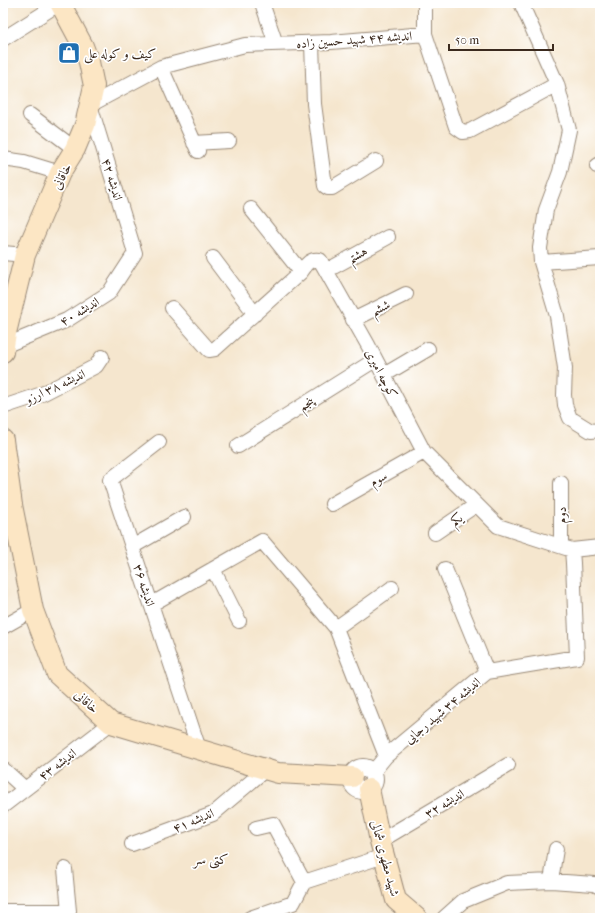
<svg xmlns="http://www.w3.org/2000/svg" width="603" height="921" font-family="'IM FELL French Canon',Amiri,serif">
	<rect width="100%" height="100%" fill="#fff"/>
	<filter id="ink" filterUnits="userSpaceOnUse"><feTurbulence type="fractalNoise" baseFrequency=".025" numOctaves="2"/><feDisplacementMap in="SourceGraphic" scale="8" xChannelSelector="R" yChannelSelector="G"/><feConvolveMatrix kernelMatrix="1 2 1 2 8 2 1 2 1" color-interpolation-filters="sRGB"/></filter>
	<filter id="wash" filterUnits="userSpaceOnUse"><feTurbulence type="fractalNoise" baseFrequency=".012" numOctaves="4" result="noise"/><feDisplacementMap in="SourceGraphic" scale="16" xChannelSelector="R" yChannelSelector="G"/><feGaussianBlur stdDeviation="0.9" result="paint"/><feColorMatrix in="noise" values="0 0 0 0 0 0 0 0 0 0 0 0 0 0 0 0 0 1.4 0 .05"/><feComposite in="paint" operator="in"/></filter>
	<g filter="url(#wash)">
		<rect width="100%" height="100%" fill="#f5e6ce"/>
	</g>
	<g filter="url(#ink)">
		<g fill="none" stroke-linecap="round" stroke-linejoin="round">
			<!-- minor casing -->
			<g stroke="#988876" stroke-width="16">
				<path id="minor" d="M 262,3 L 276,44
					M 425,3 L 425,34
					M 521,3 L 557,84
					M 3,39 L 60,3
					M 312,43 L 314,104 L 325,186 L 328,188 L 332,188 L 376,161
					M 161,67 L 198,151
					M 30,115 L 75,149
					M 194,143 L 229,141
					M 3,159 L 24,162 L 60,173
					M 597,166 L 600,164
					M 251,209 L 301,272
					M 3,253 L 25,255
					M 213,258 L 255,314
					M 541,262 L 600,258
					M 326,271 L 388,237
					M 172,308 L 209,350 L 215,349 L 301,272 C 306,265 310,258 320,260 L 368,345 L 424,452 L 498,526 L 572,550
					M 353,320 L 406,294
					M 4,346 L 67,320 L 109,293 L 135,253 L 90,105 L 161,67 L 245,45 L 331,42 L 425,34 L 456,127 L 463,132 L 470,131 L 557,84 L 569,130 L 560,172 L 546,210 L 540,248 L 541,262 L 557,316 L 565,368 L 564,395 L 565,405 L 570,418 L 591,431 L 600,430
					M 384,375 L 428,349
					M 3,407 L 42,394 L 96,366 L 102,357
					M 159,442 L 110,480 L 199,749
					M 238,446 L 375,360
					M 332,504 L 424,452
					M 435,533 L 476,505
					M 561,546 L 561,483
					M 132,547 L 184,517
					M 213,569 L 239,621
					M 445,569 L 487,672
					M 152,604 L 262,541 L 336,628 L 386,756
					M 3,627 L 33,610
					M 336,628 L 392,588
					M 3,769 L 25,789
					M 372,773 L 386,756 L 487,672 L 577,657 L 573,563 L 572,550 L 600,547
					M 3,806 L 111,723
					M 256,828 L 273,824 L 304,882
					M 380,841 L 508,765
					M 132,844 L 213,814 L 266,769
					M 551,881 L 556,849
					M 3,911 L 69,911 L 65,869
					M 250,918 L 293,903 L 304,882 L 384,856
					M 444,918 L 463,901 L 507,883 L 551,881 L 594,884 L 600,887"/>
			</g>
			<!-- tertiary casing -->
			<g stroke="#988876" stroke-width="20">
				<path id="tertiary" d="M352 779a11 11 0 1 1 22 0a11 11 0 1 1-22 0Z"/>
			</g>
			<!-- secondary casing -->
			<g stroke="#988876" stroke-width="22">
				<path id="secondary" d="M 3,352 L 6,333 L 25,255 L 60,173 L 75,149 L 85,125 L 94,86 L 89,62 L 83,46 L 60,3
					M 3,440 L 12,505 L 33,610 L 57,674 L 111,723 L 278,773 L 352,777
					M 369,789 L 380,841 L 396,900 L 417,918"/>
			</g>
			<!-- minor -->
			<use href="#minor" stroke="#fff" stroke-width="14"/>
			<!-- tertiary -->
			<use href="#tertiary" stroke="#fff" stroke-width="18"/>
			<!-- secondary -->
			<use href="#secondary" stroke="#fce6c4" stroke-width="20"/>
		</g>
	</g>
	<!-- icons -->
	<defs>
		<g id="shop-square" transform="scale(1.15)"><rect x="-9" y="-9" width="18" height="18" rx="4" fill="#1f6fb2" stroke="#fff"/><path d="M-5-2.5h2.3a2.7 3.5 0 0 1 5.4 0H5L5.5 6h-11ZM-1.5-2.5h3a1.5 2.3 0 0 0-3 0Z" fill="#fff"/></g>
	</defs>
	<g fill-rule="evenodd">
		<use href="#shop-square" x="69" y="53"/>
	</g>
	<g text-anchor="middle" stroke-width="3.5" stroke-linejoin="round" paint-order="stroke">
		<!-- street labels -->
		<g font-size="13" fill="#3b2a1e" stroke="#fff">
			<text transform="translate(354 39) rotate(-4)" y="5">اندیشه ۴۴ شهید حسین زاده</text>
			<text transform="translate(61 176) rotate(-63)" y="5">خاقانی</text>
			<text transform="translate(113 179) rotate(73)" y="5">اندیشه ۴۲</text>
			<text transform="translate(357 254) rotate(-29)" y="5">هشتم</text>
			<text transform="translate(380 307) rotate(-26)" y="5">ششم</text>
			<text transform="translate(79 311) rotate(-31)" y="5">اندیشه ۴۰</text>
			<text transform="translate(382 373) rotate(62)" y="5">کوچه امیری</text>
			<text transform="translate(55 386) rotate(-25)" y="5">اندیشه ۳۸ ارزو</text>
			<text transform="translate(306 403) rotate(-32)" y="5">پنجم</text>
			<text transform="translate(378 478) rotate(-29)" y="5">سوم</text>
			<text transform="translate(561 515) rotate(-90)" y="5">دوم</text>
			<text transform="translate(456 519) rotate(-34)" y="5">یکم</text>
			<text transform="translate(145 585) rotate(72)" y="5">اندیشه ۳۶</text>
			<text transform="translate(87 701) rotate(42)" y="5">خاقانی</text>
			<text transform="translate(442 710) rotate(-40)" y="5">اندیشه ۳۴ شهید رجایی</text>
			<text transform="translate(57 764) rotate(-37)" y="5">اندیشه ۴۳</text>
			<text transform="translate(444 803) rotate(-31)" y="5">اندیشه ۳۲</text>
			<text transform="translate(193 820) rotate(-23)" y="5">اندیشه ۴۱</text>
			<text transform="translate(386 858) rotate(75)" y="5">شهید مطهری شمالی</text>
		</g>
		<!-- poi labels -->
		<g font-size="13" fill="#3b2a1e" stroke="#fff" text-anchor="start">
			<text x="84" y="58">کیف و کوله علی</text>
		</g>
		<!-- neighbourhood labels -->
		<g font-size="14" fill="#3b2a1e" stroke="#fff">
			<text x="211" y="864">کتی سر</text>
		</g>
	</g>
	<!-- margin -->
	<rect width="603" height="921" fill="none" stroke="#fff" stroke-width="16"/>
	<!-- scale -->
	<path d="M449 44v6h104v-6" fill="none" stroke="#3b2a1e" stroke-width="2"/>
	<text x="455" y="44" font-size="12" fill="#3b2a1e" stroke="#ffffff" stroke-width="3" paint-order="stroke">50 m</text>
</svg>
